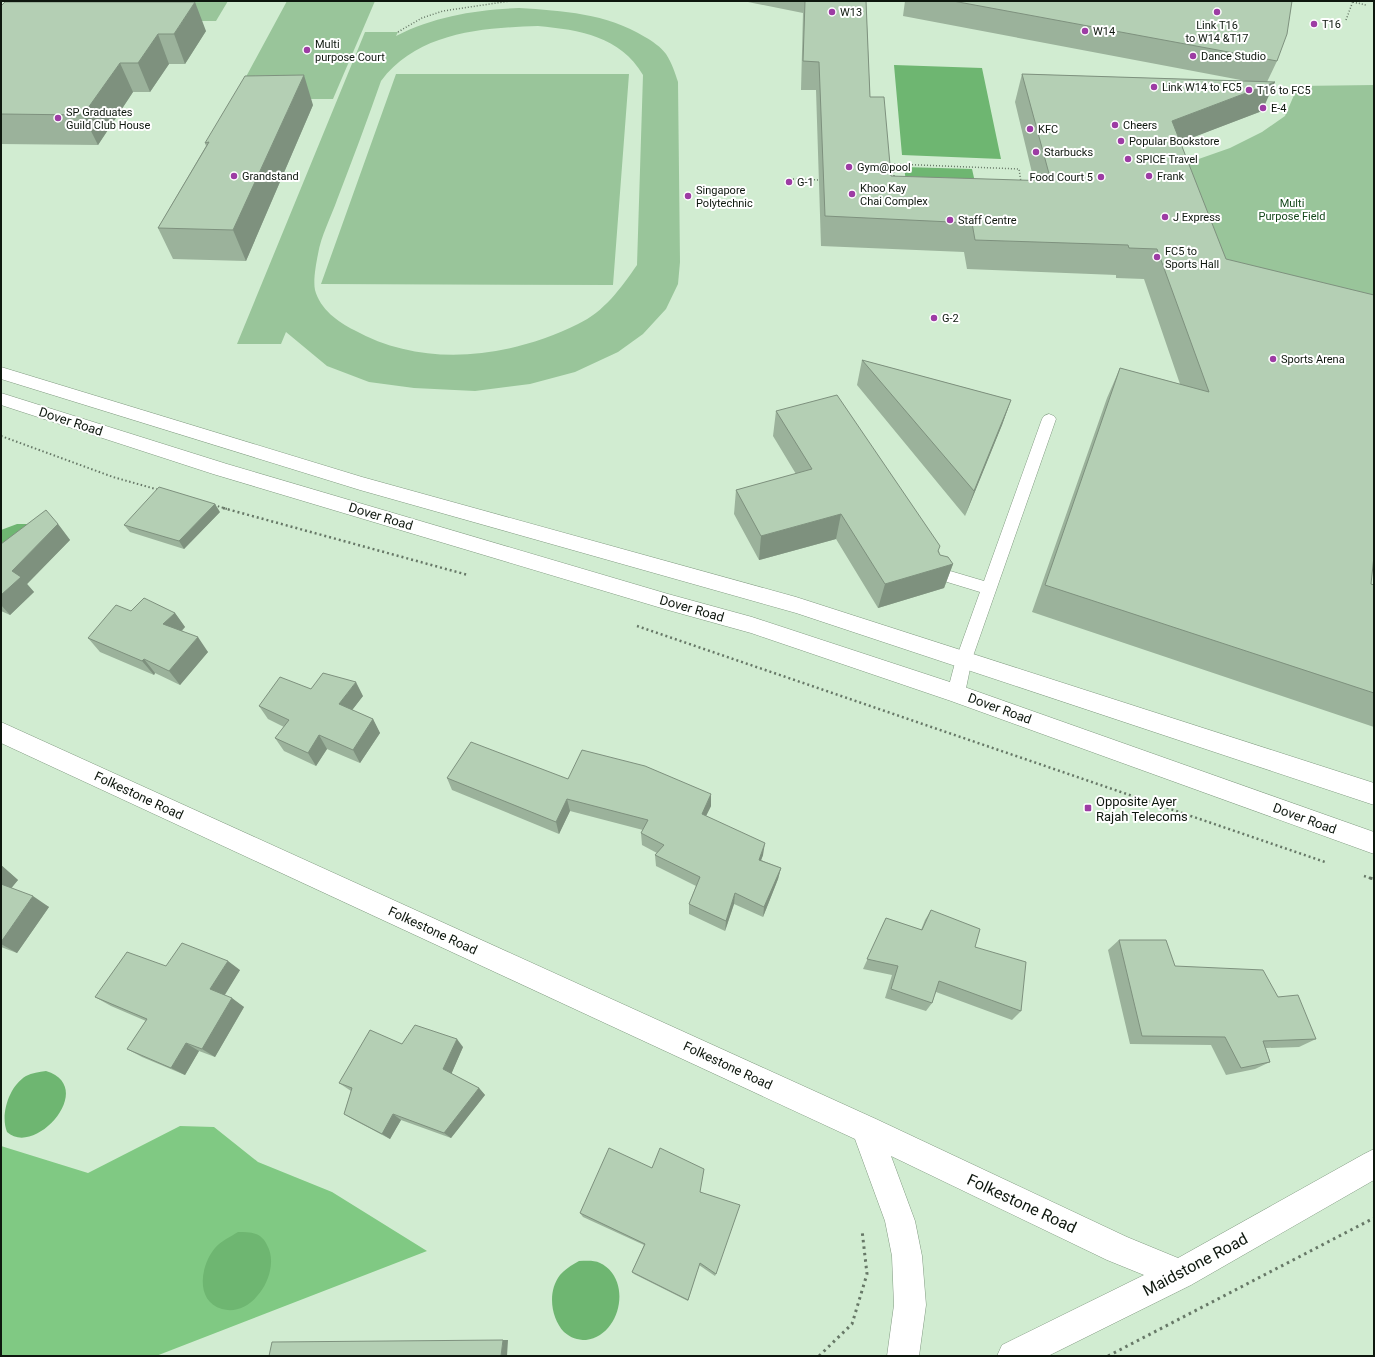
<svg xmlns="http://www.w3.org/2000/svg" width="1375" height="1357" font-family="Roboto,sans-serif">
	<rect width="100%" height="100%" fill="#d1ecd1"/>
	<!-- green -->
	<path fill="#99c59a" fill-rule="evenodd" d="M 196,1 L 228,1 L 216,21 L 182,21 Z
		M 287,1 L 375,1 L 333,99 L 234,99 Z
		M 519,8 C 563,11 606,13 645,37 C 652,41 661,47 666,54 C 672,63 675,73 678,82 L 680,262 L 678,284 L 666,309 L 643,334 L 618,352 L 575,372 L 530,384 L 475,391 L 414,388 L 369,382 L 327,366 L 286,332 L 281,344 L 237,344 L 365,32 L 398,32 L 396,36 C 435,16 476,10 519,8 ZM 538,26 C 580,30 620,36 643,75 L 637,265 C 621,288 604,312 578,324 C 509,358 424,369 354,330 C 338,322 320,309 315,290 C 313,281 316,264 318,254 C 321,236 331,217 337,200 C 352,161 367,121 381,81 C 418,32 482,28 538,26 Z
		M 396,74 L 629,74 L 613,285 L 321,284 Z
		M 1374,85 L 1374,314 L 1209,273 L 1173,168 L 1230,148 L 1262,132 L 1285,116 L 1298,86 Z"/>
	<!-- forest -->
	<path fill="#80c983" d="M 180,1126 L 214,1127 L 258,1162 L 332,1192 L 427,1251 L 156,1356 L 1,1356 L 1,1146 L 88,1173 Z"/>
	<!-- water -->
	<path fill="#6eb671" d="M 894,65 L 982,68 L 1001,159 L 902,155 Z
		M 904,167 L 972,169 L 977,191 L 907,189 Z
		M 17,524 L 30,524 L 1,555 L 1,530 Z
		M 46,1071 C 98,1087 35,1158 7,1132 C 0,1115 9,1086 26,1076 C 32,1073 39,1072 46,1071 Z
		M 238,1232 C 244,1232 250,1232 256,1234 C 261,1236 265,1240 267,1245 C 282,1271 253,1318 222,1309 C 195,1301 200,1266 215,1248 C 221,1241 230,1237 238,1232 Z
		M 579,1261 C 586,1261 594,1260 600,1263 C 633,1279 621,1336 586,1340 C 577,1340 571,1338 564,1332 C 551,1318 547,1292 560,1275 C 565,1269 572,1265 579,1261 Z"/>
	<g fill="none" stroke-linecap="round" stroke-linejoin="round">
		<!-- lane casing -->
		<g stroke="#829b82" stroke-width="1">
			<path id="lane" d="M 1049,414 L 1054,416 L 1056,419 L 972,659 L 965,693 L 962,698 L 956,700 L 950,698 L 947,693 L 956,659 L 980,592 L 934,578 L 932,574 L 934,570 L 940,568 L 984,581 L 1042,419 L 1044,416 Z"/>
		</g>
		<!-- street casing -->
		<g stroke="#829b82" stroke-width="1">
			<path id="street" d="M 1,722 L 876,1119 L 1127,1237 L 1178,1258 L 1364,1154 L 1374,1149 L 1374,1180 L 1191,1285 L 1048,1356 L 997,1356 L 1002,1345 L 1144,1275 L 1107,1260 L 891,1156 L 915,1221 L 922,1256 L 926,1305 L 919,1356 L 887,1356 L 894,1305 L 892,1256 L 885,1221 L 855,1139 L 1,743 Z"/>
		</g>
		<!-- secondary casing -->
		<g stroke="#829b82" stroke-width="1">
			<path id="secondary" d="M 1,367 L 362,477 L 796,597 L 1374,783 L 1374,805 L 796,613 L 360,490 L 1,379 Z
				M 1,393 L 227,464 L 668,594 L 752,617 L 956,684 L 1374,832 L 1374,854 L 951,701 L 751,633 L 668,610 L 213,474 L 1,405 Z"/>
		</g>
		<!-- path-far3 -->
		<path stroke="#677867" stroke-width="1.5" stroke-dasharray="1 2" stroke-linecap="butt" d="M 1353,2 L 1366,5
			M 1346,20 L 1353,1
			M 398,32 L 422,18 L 443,11 L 510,1
			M 793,179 L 819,180
			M 894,179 L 894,164 L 1019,169 L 1021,182"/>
		<!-- path-far2 -->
		<path stroke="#677867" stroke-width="2" stroke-dasharray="1.5 2.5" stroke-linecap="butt" d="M 1,436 L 113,477 L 159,490
			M 214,505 L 227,509"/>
		<!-- path-far1 -->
		<path stroke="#677867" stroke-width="2.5" stroke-dasharray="2 3" stroke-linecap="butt" d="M 223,508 L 468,575
			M 637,626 L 1325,862
			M 1364,876 L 1373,879"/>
		<!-- path -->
		<path stroke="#677867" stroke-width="3" stroke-dasharray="2.5 4" stroke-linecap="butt" d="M 1370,878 L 1374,879
			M 819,1356 L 852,1324 L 867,1274 L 862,1230
			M 1108,1356 L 1374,1218"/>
		<!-- lane -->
		<use href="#lane" fill="#fff" fill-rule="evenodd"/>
		<!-- street -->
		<use href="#street" fill="#fff" fill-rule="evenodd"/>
		<!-- secondary -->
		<use href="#secondary" fill="#fff" fill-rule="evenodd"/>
	</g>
	<!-- wall -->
	<path fill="#9bb29b" d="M 743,1 L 866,1 L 870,97 L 891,176 L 1034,181 L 1015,102 L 1022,74 L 1246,81 L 903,16 L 905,1 L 1292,1 L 1277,61 L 1267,82 L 1262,111 L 1180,142 L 1226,259 L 1371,584 L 1374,585 L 1374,727 L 1032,612 L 1107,398 L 1120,368 L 1180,384 L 1144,279 L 1116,278 L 1116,275 L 967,269 L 964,252 L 821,246 L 816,90 L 801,90 L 803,13 Z
		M 1,6 L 206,31 L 185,64 L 169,64 L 150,92 L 133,92 L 98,145 L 1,144 Z
		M 313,105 L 246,261 L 173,259 L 158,228 L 206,146 L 205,143 Z
		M 862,360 L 1011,400 L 1002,425 L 965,516 L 857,385 Z
		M 776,411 L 939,551 L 940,555 L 953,564 L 944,588 L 878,608 L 836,539 L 759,560 L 734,514 L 736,490 L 796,474 L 773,436 Z
		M 220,512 L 184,549 L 130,532 L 124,525 Z
		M 58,524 L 70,540 L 27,584 L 34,592 L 10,615 L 1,611 L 1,544 Z
		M 131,611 L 175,613 L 185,627 L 182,631 L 208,652 L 180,685 L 155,673 L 154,675 L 100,652 L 88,638 Z
		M 311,689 L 363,696 L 352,710 L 373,719 L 380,733 L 360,763 L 327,749 L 316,766 L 284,751 L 275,738 L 284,727 L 268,719 L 259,706 Z
		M 447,778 L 568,779 L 711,806 L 706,816 L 763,855 L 761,860 L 781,868 L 778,879 L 763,917 L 734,904 L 725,931 L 689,914 L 689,904 L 696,886 L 656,866 L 655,855 L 657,853 L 642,845 L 641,833 L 643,830 L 570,811 L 559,834 L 452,790 Z
		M 1,865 L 18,880 L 11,888 L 49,907 L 17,953 L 1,947 Z
		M 931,910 L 975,947 L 1021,1011 L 1012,1020 L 936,992 L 932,1003 L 926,1011 L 885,998 L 892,975 L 863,969 L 886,918 L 921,930 L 925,920 Z
		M 1119,940 L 1175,966 L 1278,997 L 1316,1039 L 1299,1047 L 1266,1048 L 1270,1062 L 1255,1069 L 1226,1075 L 1211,1045 L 1130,1044 L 1108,950 Z
		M 166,966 L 240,970 L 224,995 L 244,1007 L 215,1057 L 199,1051 L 185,1075 L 142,1057 L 127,1049 L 146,1021 L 111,1006 L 95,997 Z
		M 402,1044 L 463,1047 L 451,1074 L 479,1088 L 485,1095 L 451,1138 L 401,1120 L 390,1139 L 354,1120 L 344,1114 L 351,1091 L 339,1083 Z
		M 701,1192 L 716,1274 L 715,1276 L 699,1265 L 688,1301 L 634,1274 L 632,1272 L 644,1245 L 583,1217 L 580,1213 Z"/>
	<!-- shaded-wall -->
	<path fill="#7e917e" d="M 195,2 L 206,31 L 185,64 L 174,34 Z
		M 158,34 L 169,64 L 150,92 L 138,63 Z
		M 120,63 L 133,92 L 98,145 L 83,115 Z
		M 304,75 L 313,105 L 246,261 L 233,230 Z
		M 1275,82 L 1262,111 L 1160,150 L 1172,121 Z
		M 1011,400 L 1002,425 L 965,516 L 974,491 Z
		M 215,504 L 220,512 L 184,549 L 179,541 Z
		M 841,514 L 836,539 L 759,560 L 761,536 Z
		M 58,524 L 70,540 L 27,584 L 34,592 L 10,615 L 1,605 L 1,595 L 12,571 Z
		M 953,564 L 944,588 L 878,608 L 885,584 Z
		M 175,613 L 185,627 L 174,638 L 163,624 Z
		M 198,637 L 208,652 L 180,685 L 169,671 Z
		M 144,659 L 155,673 L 154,675 L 142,661 Z
		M 356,682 L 363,696 L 346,718 L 339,704 Z
		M 373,719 L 380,733 L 360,763 L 353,750 Z
		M 319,735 L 327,749 L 316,766 L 308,753 Z
		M 711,794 L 711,806 L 701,826 L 702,814 Z
		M 567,799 L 570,811 L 559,834 L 556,822 Z
		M 765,843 L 763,855 L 757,871 L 759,860 Z
		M 1,865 L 18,880 L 9,891 L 1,886 Z
		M 781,868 L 778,879 L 763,917 L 764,907 Z
		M 735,893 L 734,904 L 725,931 L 726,921 Z
		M 33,896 L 49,907 L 17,953 L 1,944 L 1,942 Z
		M 228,961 L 240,970 L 223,998 L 210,989 Z
		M 232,998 L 244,1007 L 215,1057 L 202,1049 Z
		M 457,1039 L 463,1047 L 450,1077 L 443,1069 Z
		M 186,1043 L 199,1051 L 185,1075 L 171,1068 Z
		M 479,1088 L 485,1095 L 451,1138 L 444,1133 Z
		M 393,1114 L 401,1120 L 390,1139 L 382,1134 Z
		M 503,1340 L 508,1340 L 507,1356 L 501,1356 Z"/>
	<!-- building -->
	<path fill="#b4cfb4" stroke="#7e917e" d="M 805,1 L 866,1 L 870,97 L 884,97 L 891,176 L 1051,181 L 1022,74 L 1275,82 L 1172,121 L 1226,259 L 1374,295 L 1374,556 L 1371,584 L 1374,585 L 1374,693 L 1045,585 L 1120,368 L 1209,392 L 1157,249 L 1129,248 L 1128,245 L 975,240 L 972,223 L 825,216 L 819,62 L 803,61 Z
		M 953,1 L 1292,1 L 1287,34 L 1277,61 Z
		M 5,2 L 195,2 L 174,34 L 158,34 L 138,63 L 120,63 L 83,115 L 1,114 L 1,6 Z
		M 304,75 L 233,230 L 158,228 L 209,142 L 205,143 L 245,76 Z
		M 862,360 L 1011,400 L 974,491 Z
		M 837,395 L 940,546 L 938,551 L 940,555 L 948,557 L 953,564 L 885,584 L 841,514 L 761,536 L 736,490 L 812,469 L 776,411 Z
		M 159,487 L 215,504 L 179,541 L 124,525 Z
		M 46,510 L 58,524 L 12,571 L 21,577 L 1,595 L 1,544 Z
		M 144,598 L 175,613 L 163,624 L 198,637 L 169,671 L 144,659 L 142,661 L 88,638 L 116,605 L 131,611 Z
		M 323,673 L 356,682 L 339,704 L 373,719 L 353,750 L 319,735 L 308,753 L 275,738 L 289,720 L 259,706 L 280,677 L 311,689 Z
		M 471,742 L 568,779 L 582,750 L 645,766 L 711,794 L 702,814 L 765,843 L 759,860 L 781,868 L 764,907 L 735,893 L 726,921 L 689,904 L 700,877 L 655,855 L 664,845 L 641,833 L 648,820 L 567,799 L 556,822 L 447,778 Z
		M 1,884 L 33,896 L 1,942 Z
		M 931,910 L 980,929 L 975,947 L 1026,962 L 1021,1011 L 939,981 L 932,1003 L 891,989 L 898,966 L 867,959 L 886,918 L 922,930 Z
		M 1119,940 L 1166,940 L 1175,966 L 1263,970 L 1278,997 L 1298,995 L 1316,1039 L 1263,1041 L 1270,1062 L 1241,1068 L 1225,1037 L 1142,1036 Z
		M 182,943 L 228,961 L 210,989 L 232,998 L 202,1049 L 186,1043 L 171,1068 L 127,1049 L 147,1019 L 95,997 L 127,952 L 166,966 Z
		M 415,1025 L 457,1039 L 443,1069 L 479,1088 L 444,1133 L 393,1114 L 382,1134 L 344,1114 L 352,1088 L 339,1083 L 370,1030 L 402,1044 Z
		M 609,1148 L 652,1168 L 660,1148 L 704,1169 L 700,1192 L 740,1205 L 716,1274 L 700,1263 L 688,1300 L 632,1272 L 645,1244 L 580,1213 Z
		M 503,1340 L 501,1356 L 269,1356 L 272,1342 Z"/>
	<!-- markers -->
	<g fill="#9d3ca4" stroke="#fff" stroke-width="1.5">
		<circle cx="832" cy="12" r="4"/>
		<circle cx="1217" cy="12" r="4"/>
		<circle cx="1314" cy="24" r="4"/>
		<circle cx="1085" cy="31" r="4"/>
		<circle cx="307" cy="50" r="4"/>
		<circle cx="1193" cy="56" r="4"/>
		<circle cx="1154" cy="87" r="4"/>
		<circle cx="1249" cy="90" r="4"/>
		<circle cx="1263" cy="108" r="4"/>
		<circle cx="58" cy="118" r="4"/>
		<circle cx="1115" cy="125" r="4"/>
		<circle cx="1030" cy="129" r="4"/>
		<circle cx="1121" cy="141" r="4"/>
		<circle cx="1036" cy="152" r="4"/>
		<circle cx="1128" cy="159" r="4"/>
		<circle cx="849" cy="167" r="4"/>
		<circle cx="234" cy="176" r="4"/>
		<circle cx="1149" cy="176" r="4"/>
		<circle cx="1101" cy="177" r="4"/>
		<circle cx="789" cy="182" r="4"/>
		<circle cx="852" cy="194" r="4"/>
		<circle cx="688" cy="196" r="4"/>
		<circle cx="1165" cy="217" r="4"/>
		<circle cx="950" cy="220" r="4"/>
		<circle cx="1157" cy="257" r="4"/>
		<circle cx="934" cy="318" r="4"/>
		<circle cx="1273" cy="359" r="4"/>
		<rect x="1084" y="804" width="8" height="8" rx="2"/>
	</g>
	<g text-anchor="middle" stroke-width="4" stroke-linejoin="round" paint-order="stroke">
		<!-- far-poi labels -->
		<g font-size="11" fill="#0e170e" stroke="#fff" text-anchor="start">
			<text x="840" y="16">W13</text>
			<text x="1322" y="28">T16</text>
			<text x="1217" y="29" text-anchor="middle">Link T16<tspan x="1217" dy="13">to W14 &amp;T17</tspan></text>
			<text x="1093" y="35">W14</text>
			<text x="315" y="48">Multi<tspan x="315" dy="13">purpose Court</tspan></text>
			<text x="1201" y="60">Dance Studio</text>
			<text x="1162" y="91">Link W14 to FC5</text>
			<text x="1257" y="94">T16 to FC5</text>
			<text x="1271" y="112">E-4</text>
			<text x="66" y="116">SP Graduates<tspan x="66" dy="13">Guild Club House</tspan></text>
			<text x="1123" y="129">Cheers</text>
			<text x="1038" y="133">KFC</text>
			<text x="1129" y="145">Popular Bookstore</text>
			<text x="1044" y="156">Starbucks</text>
			<text x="1136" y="163">SPICE Travel</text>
			<text x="857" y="171">Gym@pool</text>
			<text x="242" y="180">Grandstand</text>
			<text x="1157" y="180">Frank</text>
			<text x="1093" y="181" text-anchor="end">Food Court 5</text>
			<text x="797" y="186">G-1</text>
			<text x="860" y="192">Khoo Kay<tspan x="860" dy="13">Chai Complex</tspan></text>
			<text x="696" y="194">Singapore<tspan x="696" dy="13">Polytechnic</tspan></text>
			<text x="1173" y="221">J Express</text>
			<text x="958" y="224">Staff Centre</text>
			<text x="1165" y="255">FC5 to<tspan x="1165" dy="13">Sports Hall</tspan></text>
			<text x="942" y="322">G-2</text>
			<text x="1281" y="363">Sports Arena</text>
		</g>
		<!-- far-park labels -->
		<g font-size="11" fill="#15481b" stroke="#fff">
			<text x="1292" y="207">Multi<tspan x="1292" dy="13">Purpose Field</tspan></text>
		</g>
		<!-- street labels -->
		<g font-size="13" fill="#0e170e" stroke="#fff">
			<text transform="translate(71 421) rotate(18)" y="5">Dover Road</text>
			<text transform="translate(381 516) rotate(17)" y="5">Dover Road</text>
			<text transform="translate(692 608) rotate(16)" y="5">Dover Road</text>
			<text transform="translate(1000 708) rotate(20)" y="5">Dover Road</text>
			<text transform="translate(139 795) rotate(25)" y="5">Folkestone Road</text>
			<text transform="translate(1305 818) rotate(20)" y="5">Dover Road</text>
			<text transform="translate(433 930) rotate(25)" y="5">Folkestone Road</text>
			<text transform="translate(728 1065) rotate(25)" y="5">Folkestone Road</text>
		</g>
		<!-- poi labels -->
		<g font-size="13" fill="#0e170e" stroke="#fff" text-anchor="start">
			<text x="1096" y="806">Opposite Ayer<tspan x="1096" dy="15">Rajah Telecoms</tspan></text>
		</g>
		<!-- near-street labels -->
		<g font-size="16" fill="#0e170e" stroke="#fff">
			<text transform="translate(1022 1203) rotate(25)" y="6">Folkestone Road</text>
			<text transform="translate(1195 1264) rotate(-28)" y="6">Maidstone Road</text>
		</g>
	</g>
	<!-- border -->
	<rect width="1375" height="1357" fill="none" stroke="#0e170e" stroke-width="4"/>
</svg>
